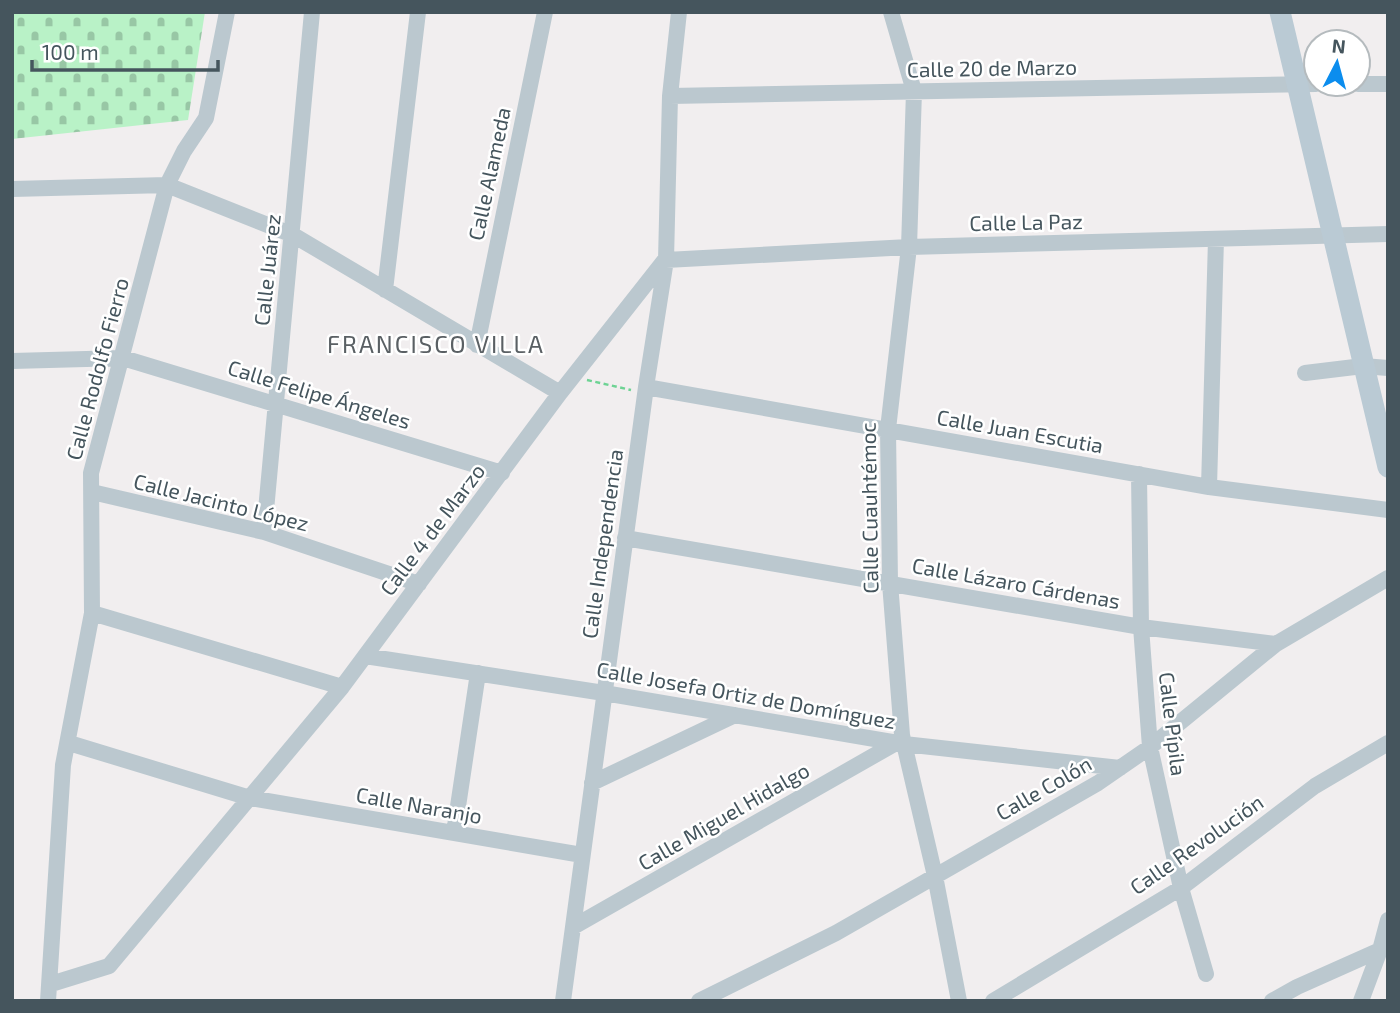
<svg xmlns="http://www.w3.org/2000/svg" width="1400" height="1013" font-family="'Exo 2',sans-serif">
	<defs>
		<pattern id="cemetery-stones" width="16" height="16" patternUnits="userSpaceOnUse" patternTransform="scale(1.75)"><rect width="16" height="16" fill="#b9f2c7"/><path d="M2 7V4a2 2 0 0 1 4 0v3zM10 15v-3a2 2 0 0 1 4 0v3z" fill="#98c7a5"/></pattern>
	</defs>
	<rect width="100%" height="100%" fill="#f1eeef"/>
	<!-- cemetery -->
	<path fill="url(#cemetery-stones)" d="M 12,12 L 205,12 L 188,120 L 12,139 Z"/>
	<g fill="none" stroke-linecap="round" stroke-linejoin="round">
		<!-- path -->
		<path stroke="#6ed394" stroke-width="2.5" stroke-dasharray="5 3.5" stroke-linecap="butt" d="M 587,380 L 631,390"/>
		<!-- street -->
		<path stroke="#bbc8cf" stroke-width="16" d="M 891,12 L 914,91 L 909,247 L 888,429 L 890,583 L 902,735 L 935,876 L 959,1001
			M 1358,84 L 1388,84
			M 670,96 L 1316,84
			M 12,189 L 167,185 L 293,235 L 560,393
			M 666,260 L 909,247 L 1388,234
			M 385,290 L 418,12
			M 477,345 L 545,12
			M 12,361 L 123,358 L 502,473
			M 1305,373 L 1363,366 L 1388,368
			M 646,387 L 1209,487 L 1388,510
			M 1139,474 L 1141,627 L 1150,747 L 1181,888 L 1206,974
			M 1209,487 L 1216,239
			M 92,492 L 264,532 L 419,584
			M 264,532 L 312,12
			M 625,538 L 1141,627 L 1276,644
			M 92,613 L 342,687
			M 365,656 L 604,693 L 904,744 L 1120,768
			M 69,743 L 250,798 L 582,855
			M 592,783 L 735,715
			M 454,833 L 478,673
			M 573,927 L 896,743
			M 51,984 L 109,966 L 342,687 L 560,393 L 664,261
			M 48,1001 L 63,765 L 92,613 L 91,473 L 167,185 L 184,151 L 206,118 L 227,12
			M 563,1001 L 646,387 L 666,260 L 670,96 L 679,12
			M 699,1001 L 836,933 L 1098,783 L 1150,747 L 1276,644 L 1388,578
			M 993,1001 L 1181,888 L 1315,786 L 1388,743
			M 1272,1001 L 1297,987 L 1380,950
			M 1361,1001 L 1380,950 L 1388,920"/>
		<!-- secondary -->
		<path stroke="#bacad4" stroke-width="21" d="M 1280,12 L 1388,467"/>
	</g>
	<g text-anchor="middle" stroke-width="5" stroke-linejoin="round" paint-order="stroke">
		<!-- street labels -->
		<g font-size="21" fill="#45555d" stroke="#fff">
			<text transform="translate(992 69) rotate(-1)" y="7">Calle 20 de Marzo</text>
			<text transform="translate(490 174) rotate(-78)" y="7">Calle Alameda</text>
			<text transform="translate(1026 223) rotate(-1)" y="7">Calle La Paz</text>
			<text transform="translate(268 270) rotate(-84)" y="7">Calle Juárez</text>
			<text transform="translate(98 369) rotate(-75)" y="7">Calle Rodolfo Fierro</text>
			<text transform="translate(319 395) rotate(17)" y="7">Calle Felipe Ángeles</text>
			<text transform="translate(1020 432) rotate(10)" y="7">Calle Juan Escutia</text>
			<text transform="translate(221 503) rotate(14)" y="7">Calle Jacinto López</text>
			<text transform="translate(870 508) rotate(-91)" y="7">Calle Cuauhtémoc</text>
			<text transform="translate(433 530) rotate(-53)" y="7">Calle 4 de Marzo</text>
			<text transform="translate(603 544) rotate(-82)" y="7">Calle Independencia</text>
			<text transform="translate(1016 584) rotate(10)" y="7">Calle Lázaro Cárdenas</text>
			<text transform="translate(746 696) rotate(10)" y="7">Calle Josefa Ortiz de Domínguez</text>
			<text transform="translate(1172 724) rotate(83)" y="7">Calle Pípila</text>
			<text transform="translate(1044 789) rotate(-30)" y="7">Calle Colón</text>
			<text transform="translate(419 806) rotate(10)" y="7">Calle Naranjo</text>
			<text transform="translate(724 817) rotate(-30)" y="7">Calle Miguel Hidalgo</text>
			<text transform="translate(1197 845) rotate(-35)" y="7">Calle Revolución</text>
		</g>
		<!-- quarter labels -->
		<g font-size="24" letter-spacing="2" fill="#5a6064" stroke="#fff">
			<text x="436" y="353">FRANCISCO VILLA</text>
		</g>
	</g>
	<!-- border -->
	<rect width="1400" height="1013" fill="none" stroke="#45555d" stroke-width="28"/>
	<!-- north arrow -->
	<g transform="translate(1337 63) rotate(6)"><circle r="33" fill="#ffffff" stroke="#b5bbbe" stroke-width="2"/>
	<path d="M0-5L12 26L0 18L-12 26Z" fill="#0b8dee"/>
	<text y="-10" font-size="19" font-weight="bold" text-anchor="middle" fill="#45555d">N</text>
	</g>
	<!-- scale -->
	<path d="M32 60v10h186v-10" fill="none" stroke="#45555d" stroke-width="3.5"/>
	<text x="42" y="60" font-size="21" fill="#45555d" stroke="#ffffff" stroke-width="5" paint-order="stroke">100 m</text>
</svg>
